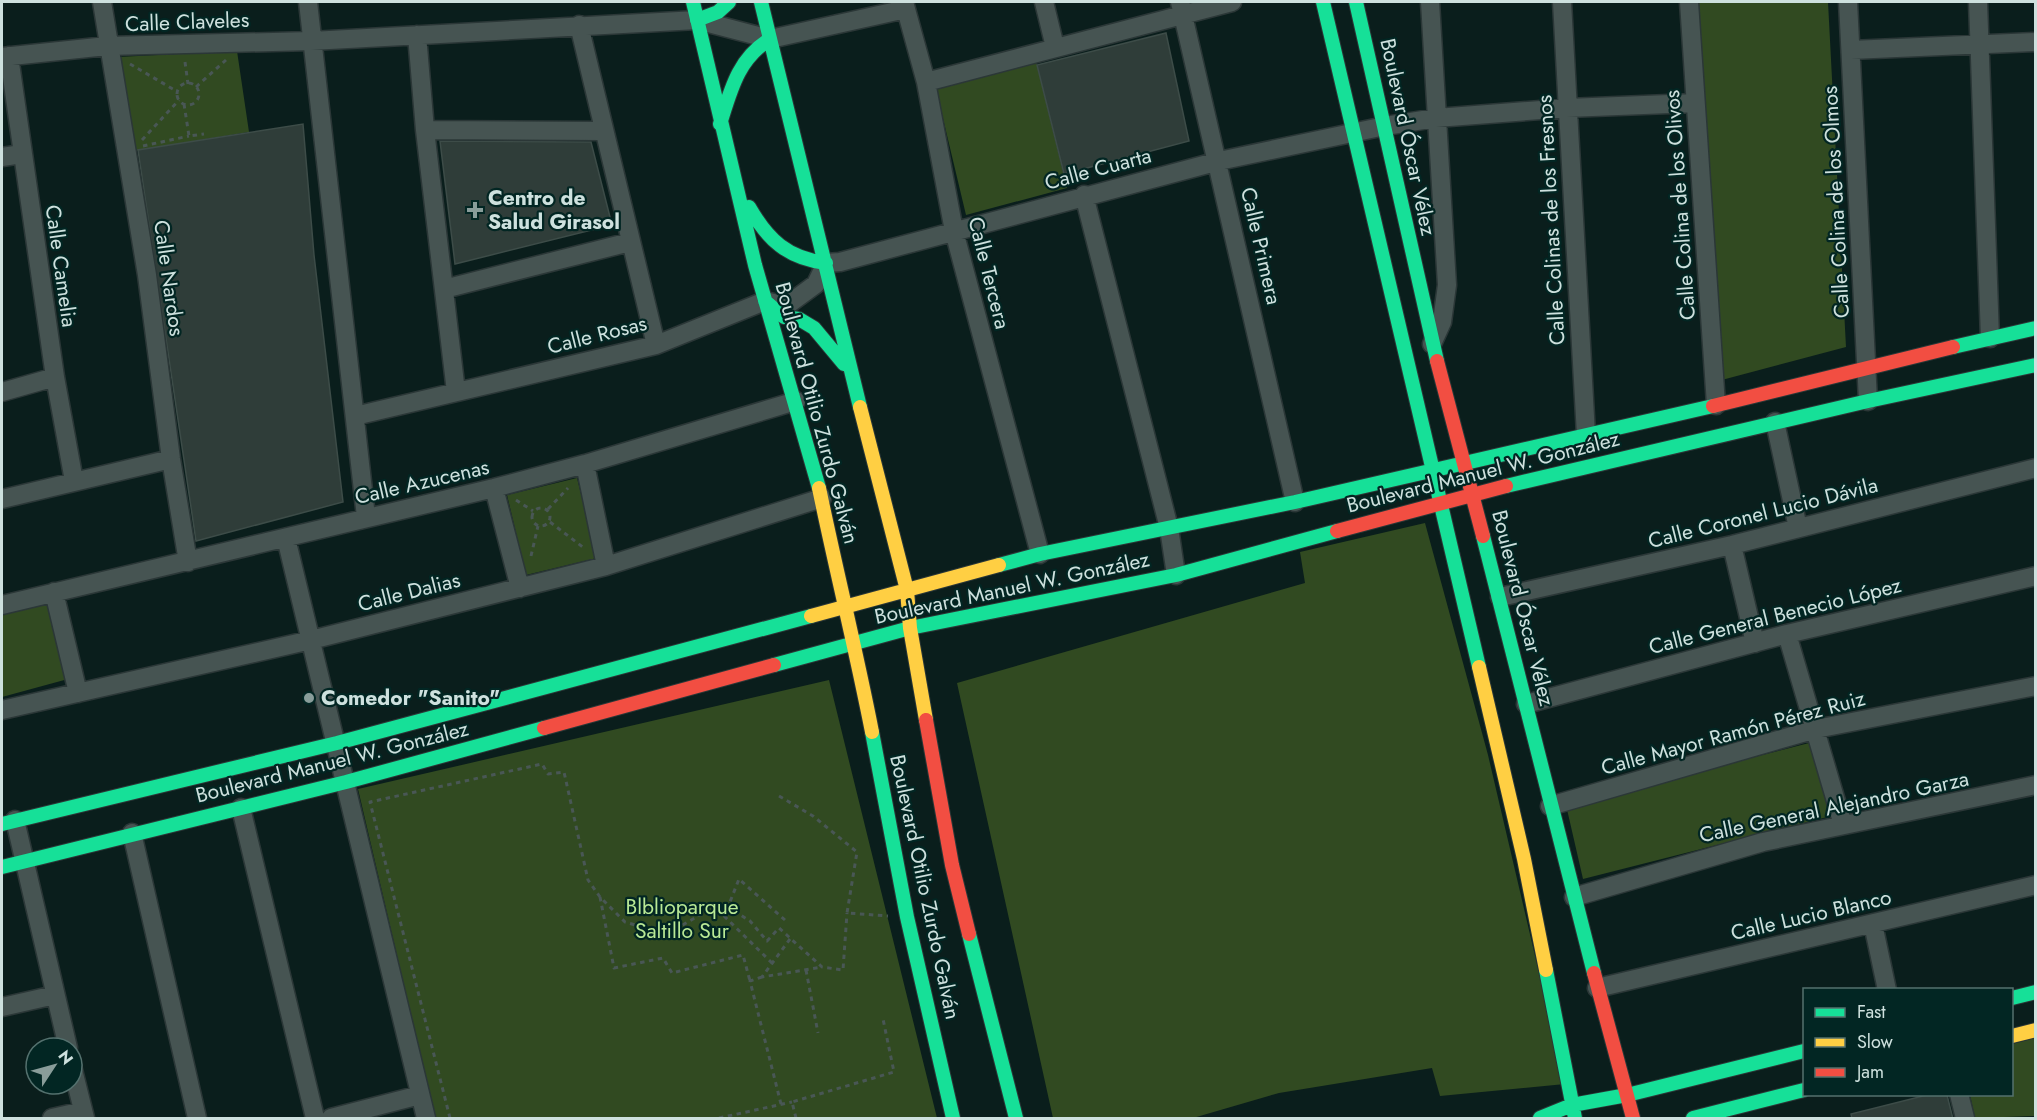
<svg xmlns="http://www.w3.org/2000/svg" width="2037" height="1120" font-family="Jost,sans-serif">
	<rect width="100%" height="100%" fill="#0a1e1c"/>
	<!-- green -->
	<path fill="#314a21" d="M 1697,2 L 1828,2 L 1846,347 L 1718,381 Z
		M 237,51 L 249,132 L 135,151 L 118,57 Z
		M 1036,61 L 1067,188 L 966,215 L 935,85 Z
		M 577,478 L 597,558 L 526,575 L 507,495 Z
		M 1425,523 L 1488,755 L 1565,1084 L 1440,1096 L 1432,1068 L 1279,1093 L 1193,1118 L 1053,1118 L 957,683 L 1305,583 L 1300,552 Z
		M 47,600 L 68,679 L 2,697 L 2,612 Z
		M 829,680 L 937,1118 L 435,1118 L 358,789 Z
		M 1813,742 L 1831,816 L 1583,879 L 1566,805 Z
		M 2035,1038 L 2035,1116 L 1975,1118 L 1970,1095 L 2012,1094 L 2012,1044 Z"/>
	<!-- building -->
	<path fill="#2f3d39" stroke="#3d4c48" stroke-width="1.5" d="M 1166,33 L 1189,141 L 1064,174 L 1037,65 Z
		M 303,124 L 314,255 L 343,502 L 196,541 L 138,150 Z
		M 440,141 L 591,142 L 612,225 L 455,264 Z
		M 1927,1095 L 1947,1095 L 1953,1119 L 1852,1119 L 1851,1114 Z"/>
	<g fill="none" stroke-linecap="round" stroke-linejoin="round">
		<!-- street casing -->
		<g stroke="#2b3737" stroke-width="21">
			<path id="street" d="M 102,2 L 147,275 L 171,459 L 188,562
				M 308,2 L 366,517
				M 904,2 L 926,82 L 954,231 L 1040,554
				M 1044,2 L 1055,47
				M 1180,2 L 1295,502
				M 1430,2 L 1447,285 L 1442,322 L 1432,344
				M 1562,2 L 1586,435
				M 1689,2 L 1716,405
				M 1848,2 L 1868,401
				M 1978,2 L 1990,338
				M 579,25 L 656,345
				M 417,35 L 425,130 L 456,392
				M 1851,50 L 2036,42
				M 9,56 L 55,377 L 74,481
				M 2,57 L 107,46 L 311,41 L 697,20 L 770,39 L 906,9
				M 926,82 L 1232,2
				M 425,130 L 603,131
				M 2,157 L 22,154
				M 1084,195 L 1169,528 L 1176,575
				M 444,289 L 630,242
				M 2,392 L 55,377
				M 355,416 L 656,345 L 765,301 L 786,306 L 816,284 L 826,263 L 840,262 L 1219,161 L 1385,126 L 1436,118 L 1567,108 L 1695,103
				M 1775,422 L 1798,528
				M 585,464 L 606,566
				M 494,488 L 520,588
				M 2,499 L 171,459
				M 286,538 L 426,1118
				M 1732,545 L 1755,643
				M 54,592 L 78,693
				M 1500,597 L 1732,545 L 2036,468
				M 2,605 L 494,488 L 585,464 L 796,401
				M 1787,634 L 1843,825
				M 1526,704 L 1787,634 L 2036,576
				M 2,710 L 311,640 L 606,566 L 822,498
				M 1550,806 L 1816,729 L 2036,686
				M 241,808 L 315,1118
				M 15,820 L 68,1048
				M 132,833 L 197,1118
				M 1574,897 L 1763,842 L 2036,785
				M 1873,924 L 1887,990
				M 1597,988 L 2036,885
				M 2,1007 L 55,995
				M 72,1066 L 85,1118
				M 1959,1094 L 1965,1118
				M 52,1118 L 83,1111
				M 331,1118 L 420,1095"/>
		</g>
		<!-- fast casing -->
		<g stroke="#2b3737" stroke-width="16">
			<path id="fast" d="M 693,2 L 755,265 L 819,488
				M 761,2 L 860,407
				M 1323,2 L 1479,667
				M 1356,2 L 1437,361
				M 697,20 L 718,12 L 729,2
				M 720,124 C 731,89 738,59 770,39
				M 749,207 C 768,240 787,258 826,263
				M 765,301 L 784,317 L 799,319 L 814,328 L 844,364
				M 1953,347 L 2036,328
				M 1506,486 L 1868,401 L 2036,365
				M 1483,536 L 1594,973
				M 999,565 L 1040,554 L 1295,502 L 1713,406
				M 774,665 L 910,628 L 1176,575 L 1337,531
				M 872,732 L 907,917 L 953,1118
				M 2,824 L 337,743 L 811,616
				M 2,867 L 346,782 L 544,728
				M 969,934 L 1016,1118
				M 1546,970 L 1575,1118
				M 2012,998 L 2036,992
				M 1540,1118 L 1572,1105 L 1627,1095 L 1804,1051
				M 1693,1118 L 1804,1090"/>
		</g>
		<!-- slow casing -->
		<g stroke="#2b3737" stroke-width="16">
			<path id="slow" d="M 860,407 L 907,590 L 910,628 L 926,720
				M 819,488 C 836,570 856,650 872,732
				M 811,616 L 999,565
				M 1479,667 L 1524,859 L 1546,970
				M 2012,1036 L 2036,1030"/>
		</g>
		<!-- jam casing -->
		<g stroke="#2b3737" stroke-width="16">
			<path id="jam" d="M 1437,361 L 1483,536
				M 1713,406 L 1953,347
				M 1337,531 L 1506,486
				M 926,720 L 952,865 L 969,934
				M 544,728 L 774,665
				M 1594,973 L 1633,1118"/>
		</g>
		<!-- path -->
		<path stroke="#495755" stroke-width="3" stroke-dasharray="4.5 4.5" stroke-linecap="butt" d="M 185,62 L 188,84
			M 130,64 L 178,92
			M177 94a11 11 0 1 1 22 0a11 11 0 1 1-22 0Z
			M 196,87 L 226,60
			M 184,104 L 189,136 L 204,134
			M 142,140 L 179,100
			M 143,146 L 189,136
			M 516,500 L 533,511
			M532 517a9 9 0 1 1 18 0a9 9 0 1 1-18 0Z
			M 548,509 L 568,488
			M 550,522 L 584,548
			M 531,556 L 538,526
			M 779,796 L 813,816 L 857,852 L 847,913 L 888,916
			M 600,897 L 614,968 L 663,958 L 672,973 L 743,955 L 750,981
			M 724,916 L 772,963
			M 785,920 L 739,879 L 728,907 L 750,921 L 767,941 L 779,928 L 822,967 L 843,970 L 847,913
			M 790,939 L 762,977 L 822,967
			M 806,970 L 818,1033
			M 762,977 L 750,981 L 781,1104
			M 450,1118 L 370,802 L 542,764 L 548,774 L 564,772 L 588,880 L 600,897 L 625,922 L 652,930 L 681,926 L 700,915 L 716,912 L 724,916 L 728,907
			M 719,1118 L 792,1102
			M 796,1118 L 792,1102 L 894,1072 L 883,1019"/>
		<!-- street -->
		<use href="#street" stroke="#465452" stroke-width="18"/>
		<!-- fast -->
		<use href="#fast" stroke="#16e098" stroke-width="14"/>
		<!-- slow -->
		<use href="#slow" stroke="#ffcf43" stroke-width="14"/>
		<!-- jam -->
		<use href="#jam" stroke="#f24e42" stroke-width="14"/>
	</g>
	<!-- markers -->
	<g fill="#899d9a" stroke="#022623" stroke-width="2">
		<path d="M472 201h6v6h6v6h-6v6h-6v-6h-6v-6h6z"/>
		<circle cx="309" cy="698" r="6"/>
	</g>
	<g text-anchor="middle" stroke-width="4.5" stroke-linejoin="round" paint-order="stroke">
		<!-- street labels -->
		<g font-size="21" fill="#cee1de" stroke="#022623">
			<text transform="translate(187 22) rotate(-2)" y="7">Calle Claveles</text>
			<text transform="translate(1408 137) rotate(78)" y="7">Boulevard Óscar Vélez</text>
			<text transform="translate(1098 169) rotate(-15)" y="7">Calle Cuarta</text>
			<text transform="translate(1836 202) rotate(-93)" y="7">Calle Colina de los Olmos</text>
			<text transform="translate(1680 205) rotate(-94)" y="7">Calle Colina de los Olivos</text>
			<text transform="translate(1551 220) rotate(-93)" y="7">Calle Colinas de los Fresnos</text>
			<text transform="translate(1261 246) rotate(77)" y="7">Calle Primera</text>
			<text transform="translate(61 266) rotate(82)" y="7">Calle Camelia</text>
			<text transform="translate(989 273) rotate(76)" y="7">Calle Tercera</text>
			<text transform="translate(169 278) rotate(82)" y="7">Calle Nardos</text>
			<text transform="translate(597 335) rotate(-14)" y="7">Calle Rosas</text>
			<text transform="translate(817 413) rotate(75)" y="7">Boulevard Otilio Zurdo Galván</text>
			<text transform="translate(1483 472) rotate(-14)" y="7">Boulevard Manuel W. González</text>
			<text transform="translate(422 482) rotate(-13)" y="7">Calle Azucenas</text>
			<text transform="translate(1763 513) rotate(-14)" y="7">Calle Coronel Lucio Dávila</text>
			<text transform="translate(1012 588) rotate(-12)" y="7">Boulevard Manuel W. González</text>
			<text transform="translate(409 592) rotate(-14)" y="7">Calle Dalias</text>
			<text transform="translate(1523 608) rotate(76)" y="7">Boulevard Óscar Vélez</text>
			<text transform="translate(1775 616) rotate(-14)" y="7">Calle General Benecio López</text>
			<text transform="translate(1733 733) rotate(-15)" y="7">Calle Mayor Ramón Pérez Ruiz</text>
			<text transform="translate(332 762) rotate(-14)" y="7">Boulevard Manuel W. González</text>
			<text transform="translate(1834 807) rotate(-12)" y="7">Calle General Alejandro Garza</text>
			<text transform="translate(925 887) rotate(78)" y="7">Boulevard Otilio Zurdo Galván</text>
			<text transform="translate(1811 915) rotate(-13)" y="7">Calle Lucio Blanco</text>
		</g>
		<!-- poi labels -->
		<g font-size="21" font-weight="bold" fill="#cee1de" stroke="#022623" text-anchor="start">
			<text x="488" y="205">Centro de<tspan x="488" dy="24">Salud Girasol</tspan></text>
			<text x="321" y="705">Comedor "Sanito"</text>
		</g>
		<!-- park labels -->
		<g font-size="21" fill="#b9e995" stroke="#022623">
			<text x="682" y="914">Blblioparque<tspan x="682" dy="24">Saltillo Sur</tspan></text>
		</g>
	</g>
	<!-- border -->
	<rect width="2037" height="1120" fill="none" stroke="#cee1de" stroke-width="6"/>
	<!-- legend -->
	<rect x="1803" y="988" width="210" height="108" fill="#022623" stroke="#54716e" stroke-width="1.5"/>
	<rect x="1815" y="1008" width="30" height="9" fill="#16e098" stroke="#54716e" stroke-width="1.5"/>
	<text x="1857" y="1018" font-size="18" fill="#cee1de">Fast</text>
	<rect x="1815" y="1038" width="30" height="9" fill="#ffcf43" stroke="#54716e" stroke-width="1.5"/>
	<text x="1857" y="1048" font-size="18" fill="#cee1de">Slow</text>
	<rect x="1815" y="1068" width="30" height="9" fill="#f24e42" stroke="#54716e" stroke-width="1.5"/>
	<text x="1857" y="1078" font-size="18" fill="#cee1de">Jam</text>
	<!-- north arrow -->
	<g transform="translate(54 1066) rotate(54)"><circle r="28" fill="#022623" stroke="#54716e" stroke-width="1.5"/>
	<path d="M0-4.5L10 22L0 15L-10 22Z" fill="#899d9a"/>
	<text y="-9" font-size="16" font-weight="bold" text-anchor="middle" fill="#cee1de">N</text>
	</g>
</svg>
